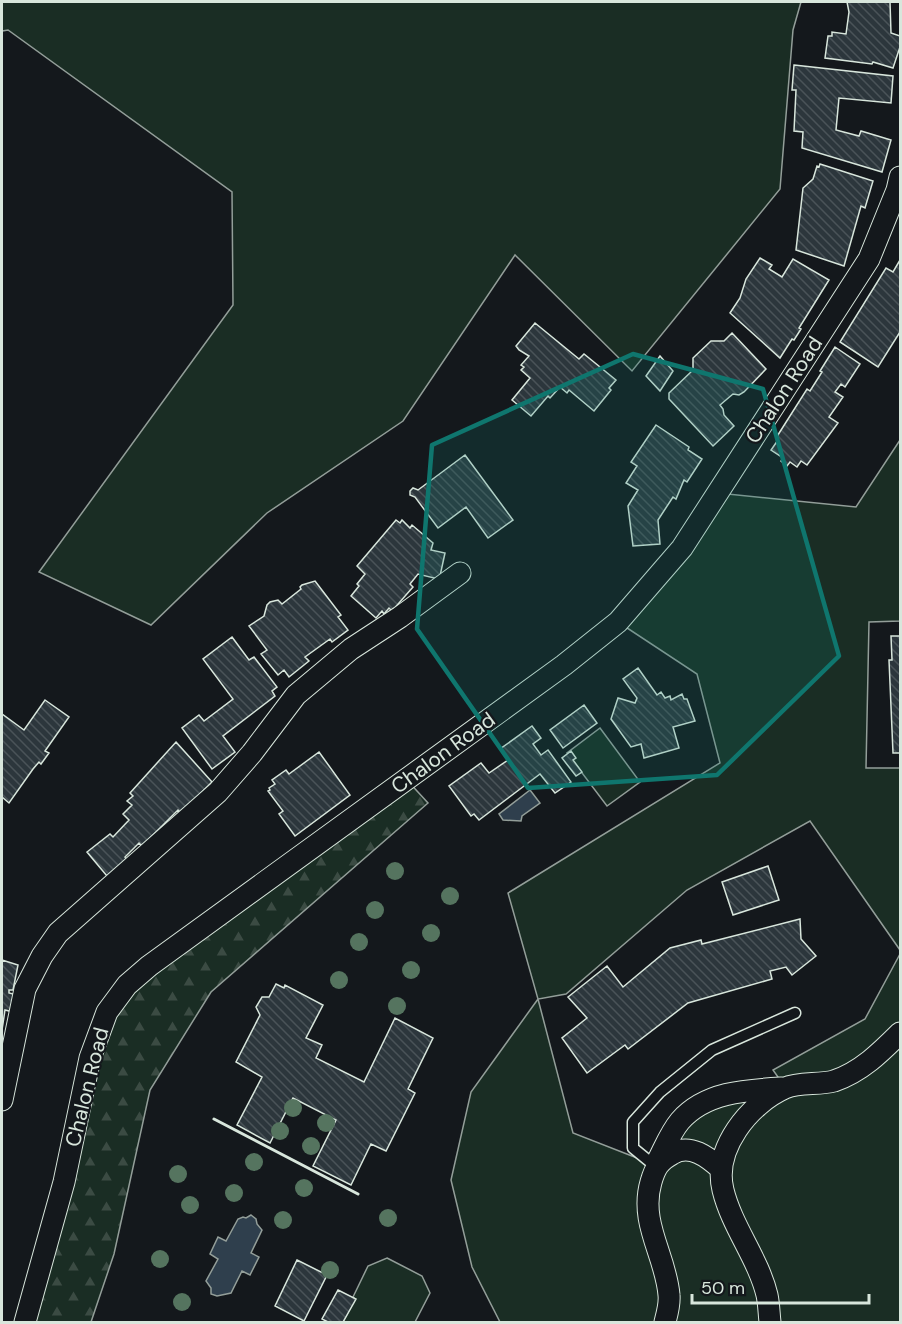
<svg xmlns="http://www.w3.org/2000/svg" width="902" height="1324" font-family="'DM Sans',sans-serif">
	<defs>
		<pattern id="forest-firs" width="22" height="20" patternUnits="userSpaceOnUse" patternTransform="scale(1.5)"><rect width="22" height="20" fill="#1a2d24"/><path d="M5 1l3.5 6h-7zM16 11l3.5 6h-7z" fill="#3b4b43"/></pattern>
		<pattern id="building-back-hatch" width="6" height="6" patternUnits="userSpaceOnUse" patternTransform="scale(1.5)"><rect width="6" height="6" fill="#2c363c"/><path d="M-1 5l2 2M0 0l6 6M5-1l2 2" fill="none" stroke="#4a5358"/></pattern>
	</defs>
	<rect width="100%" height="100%" fill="#14181c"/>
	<!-- green -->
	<path fill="#1a2d24" stroke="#939e99" stroke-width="1.5" d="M 2,2 L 801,2 L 793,30 L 780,189 L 632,371 L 515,255 L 403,421 L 267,513 L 151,625 L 39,572 L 233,305 L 232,192 L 8,30 L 2,31 Z
		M 900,440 L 900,621 L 869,622 L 866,768 L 900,768 L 900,950 L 810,821 L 687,890 L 566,994 L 538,999 L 573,1133 L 655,1165 L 695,1108 L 785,1087 L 773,1070 L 865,1019 L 900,954 L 900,1322 L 500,1322 L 472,1267 L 451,1180 L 471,1092 L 538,999 L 508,893 L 720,763 L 697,674 L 618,622 L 718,493 L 856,507 Z
		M 600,728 L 640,782 L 607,806 L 567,753 Z
		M 387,1258 L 422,1276 L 430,1293 L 415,1322 L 343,1322 L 355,1299 L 353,1297 L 368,1266 Z"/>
	<!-- forest -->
	<path fill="url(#forest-firs)" stroke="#939e99" stroke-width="1.5" d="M 406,779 L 428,803 L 211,992 L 150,1090 L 114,1254 L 91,1322 L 25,1322 L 107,1012 Z"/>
	<!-- water -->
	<path fill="#2f3f4d" stroke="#939e99" stroke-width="1.5" d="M 530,790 L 540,803 L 522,816 L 521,821 L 503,820 L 499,814 Z
		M 251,1215 L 256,1219 L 257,1224 L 262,1230 L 251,1253 L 259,1257 L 250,1275 L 242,1271 L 231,1293 L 217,1296 L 211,1294 L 211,1288 L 206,1281 L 218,1259 L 210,1254 L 218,1237 L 226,1241 L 238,1219 L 243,1217 L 246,1218 Z"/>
	<!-- building -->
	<path fill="url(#building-back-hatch)" stroke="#d8e6dc" stroke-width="1.5" d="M 847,2 L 890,2 L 891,33 L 900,36 L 900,47 L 893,68 L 873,62 L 872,64 L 825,58 L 828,36 L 832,36 L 832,32 L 846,34 L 849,12 Z
		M 794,65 L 893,76 L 891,103 L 839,98 L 836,130 L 859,136 L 861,131 L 891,140 L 882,172 L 802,148 L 803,132 L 794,131 L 796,90 L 792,90 Z
		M 820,164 L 873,181 L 865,208 L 861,206 L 844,266 L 796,250 L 803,188 L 813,179 L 817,166 L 819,167 Z
		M 760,258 L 772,265 L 769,269 L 782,277 L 793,259 L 829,280 L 799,328 L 801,329 L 794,340 L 792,339 L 780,358 L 730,313 L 740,298 L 746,279 Z
		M 900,260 L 900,332 L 878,367 L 840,342 L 886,268 L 893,272 Z
		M 535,323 L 579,359 L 584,354 L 616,380 L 609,388 L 611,390 L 594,411 L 569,390 L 567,393 L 560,387 L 550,398 L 548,396 L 531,416 L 512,400 L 530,378 L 521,370 L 524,367 L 521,365 L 529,356 L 519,350 L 516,346 Z
		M 732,333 L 766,369 L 744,392 L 739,395 L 733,394 L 720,405 L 723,409 L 724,415 L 734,426 L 713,446 L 669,399 L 669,393 L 693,370 L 693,358 L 711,341 L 724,341 Z
		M 835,347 L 860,364 L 845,387 L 841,384 L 835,392 L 843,397 L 829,417 L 838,423 L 807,465 L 801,461 L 797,467 L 790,462 L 787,466 L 781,461 L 783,458 L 771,450 L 778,440 L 776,438 L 807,389 L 810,391 L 822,372 L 820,371 Z
		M 660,356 L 673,371 L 660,391 L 646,376 Z
		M 656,425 L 689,447 L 688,450 L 702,459 L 687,482 L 684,480 L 676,499 L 673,497 L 658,520 L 660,544 L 633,546 L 628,506 L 638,490 L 626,483 L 637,466 L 631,462 Z
		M 465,455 L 513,520 L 488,538 L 466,507 L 438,528 L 415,497 L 410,495 L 410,491 L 413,488 L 418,490 Z
		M 396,520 L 400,523 L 402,520 L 410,528 L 412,525 L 433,543 L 431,550 L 445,553 L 440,576 L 438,579 L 418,574 L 410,584 L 413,587 L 392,611 L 389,608 L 384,614 L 382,611 L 376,618 L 351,596 L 359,586 L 357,584 L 365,574 L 357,566 Z
		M 315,581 L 341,615 L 338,617 L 348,630 L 332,642 L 330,639 L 305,657 L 309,661 L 289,677 L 284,670 L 278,675 L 261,654 L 267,650 L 249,626 L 264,616 L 267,605 L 270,602 L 278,600 L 282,604 L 301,589 L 300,587 L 302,585 Z
		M 891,636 L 900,636 L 900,753 L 893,753 L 889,660 L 892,660 Z
		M 232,637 L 249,660 L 254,657 L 277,687 L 272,691 L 275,696 L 223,736 L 235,752 L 212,769 L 182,728 L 199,715 L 204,721 L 233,699 L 203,659 Z
		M 638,668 L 657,695 L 661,692 L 665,698 L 670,696 L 671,700 L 682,694 L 684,699 L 687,699 L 695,721 L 673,727 L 679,748 L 644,758 L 641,744 L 631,747 L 611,719 L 618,698 L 635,703 L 637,698 L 623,679 Z
		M 45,700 L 69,717 L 45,751 L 49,753 L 41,764 L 39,762 L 33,769 L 9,803 L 2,797 L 2,714 L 24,730 Z
		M 584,705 L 597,723 L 563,748 L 550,730 Z
		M 532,726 L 541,738 L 533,744 L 541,755 L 548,750 L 571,782 L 555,793 L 540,774 L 479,820 L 474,814 L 471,816 L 449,786 L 481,763 L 489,773 L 508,760 L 500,749 Z
		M 176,742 L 212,782 L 181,813 L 178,810 L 142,846 L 139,843 L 125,857 L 127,860 L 107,876 L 87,852 L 110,834 L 113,837 L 129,820 L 123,814 L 132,805 L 127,801 L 133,796 L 130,793 Z
		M 571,751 L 576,758 L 573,760 L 582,772 L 576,776 L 562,758 Z
		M 319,752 L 350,795 L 295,836 L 279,814 L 283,811 L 268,791 L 270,790 L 269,788 L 275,784 L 272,780 L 286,770 L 289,774 Z
		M 768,866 L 779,900 L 733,915 L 722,882 Z
		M 800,919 L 801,939 L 816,956 L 792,975 L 786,967 L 770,971 L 772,979 L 688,1003 L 628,1049 L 625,1045 L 587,1073 L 562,1038 L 587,1018 L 568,997 L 607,966 L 623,987 L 670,948 L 701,940 L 702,944 Z
		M 2,960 L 18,965 L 13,990 L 9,990 L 9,993 L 17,995 L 13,1012 L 5,1010 L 2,1030 Z
		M 276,984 L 284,988 L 285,985 L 323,1005 L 306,1038 L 322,1045 L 316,1058 L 364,1082 L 395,1018 L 433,1038 L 408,1089 L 415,1093 L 386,1151 L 371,1144 L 351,1185 L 313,1166 L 336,1120 L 293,1098 L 270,1143 L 237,1125 L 262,1077 L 236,1062 L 260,1015 L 256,1007 L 262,997 L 269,997 Z
		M 297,1260 L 327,1275 L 304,1321 L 275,1306 Z
		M 338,1290 L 356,1299 L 343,1322 L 328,1322 L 322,1319 Z"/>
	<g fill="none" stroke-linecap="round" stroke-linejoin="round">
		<!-- service casing -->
		<g stroke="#d8e6dc" stroke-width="13">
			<path id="service" d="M 655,1166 L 633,1148 L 633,1122 L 660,1092 L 712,1050 L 795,1013"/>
		</g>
		<!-- minor casing -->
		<g stroke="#d8e6dc" stroke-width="23">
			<path id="minor" d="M 2,1100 L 25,989 L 42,956 L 58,933 L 218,792 L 252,753 L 296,695 L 351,649 L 400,617 L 460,573
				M 657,1162 C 664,1149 670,1133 680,1121 C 705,1092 746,1090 782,1088
				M 25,1322 L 64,1182 L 90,1058 L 107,1012 L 127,985 L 149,966 L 564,665 L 618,622 L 682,548 L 869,259 L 897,190 L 900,177
				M 665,1322 C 667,1314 670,1304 669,1295 C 666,1256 639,1223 651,1182 C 655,1168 659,1161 672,1154 C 690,1143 708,1157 721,1169
				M 770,1322 C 769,1314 769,1304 767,1295 C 758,1258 732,1227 723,1190 C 713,1149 749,1104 785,1088 C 799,1082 819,1085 834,1081 C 861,1072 881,1052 900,1033"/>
		</g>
		<!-- service -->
		<use href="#service" stroke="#14181c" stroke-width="10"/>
		<!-- minor -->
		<use href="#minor" stroke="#14181c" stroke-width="21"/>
		<!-- wall -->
		<path stroke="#d8e6dc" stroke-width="3" d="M 214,1119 L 358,1194"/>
	</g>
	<!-- trees -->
	<g fill="#55745f">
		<circle cx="395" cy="871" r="9"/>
		<circle cx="450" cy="896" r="9"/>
		<circle cx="375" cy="910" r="9"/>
		<circle cx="431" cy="933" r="9"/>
		<circle cx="359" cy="942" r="9"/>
		<circle cx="411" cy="970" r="9"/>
		<circle cx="339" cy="980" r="9"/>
		<circle cx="397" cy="1006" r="9"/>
		<circle cx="293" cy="1108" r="9"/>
		<circle cx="326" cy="1123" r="9"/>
		<circle cx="280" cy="1131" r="9"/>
		<circle cx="311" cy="1146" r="9"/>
		<circle cx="254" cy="1162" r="9"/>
		<circle cx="178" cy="1174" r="9"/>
		<circle cx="304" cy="1188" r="9"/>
		<circle cx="234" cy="1193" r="9"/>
		<circle cx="190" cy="1205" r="9"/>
		<circle cx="388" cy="1218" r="9"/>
		<circle cx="283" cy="1220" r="9"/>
		<circle cx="160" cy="1259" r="9"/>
		<circle cx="330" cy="1270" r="9"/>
		<circle cx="182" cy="1302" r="9"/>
	</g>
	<!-- marked area -->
	<path fill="#0f766e" fill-opacity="0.2" stroke="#0f766e" stroke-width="4.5" stroke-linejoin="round" d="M 633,354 L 763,389 L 839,656 L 717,775 L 528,788 L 417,629 L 432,445 Z"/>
	<g text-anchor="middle" stroke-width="4.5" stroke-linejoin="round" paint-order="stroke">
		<!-- street labels -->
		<g font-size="21" fill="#d8e6dc" stroke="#14181c">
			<text transform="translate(784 390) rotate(-57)" y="7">Chalon Road</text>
			<text transform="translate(443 753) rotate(-36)" y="7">Chalon Road</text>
			<text transform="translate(87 1087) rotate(-76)" y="7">Chalon Road</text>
		</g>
	</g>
	<!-- border -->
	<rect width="902" height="1324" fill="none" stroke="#d8e6dc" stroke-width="6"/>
	<!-- scale -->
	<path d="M692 1294v9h177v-9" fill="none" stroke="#d8e6dc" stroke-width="3"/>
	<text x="701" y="1294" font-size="18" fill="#d8e6dc" stroke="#14181c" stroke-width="4.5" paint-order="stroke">50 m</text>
</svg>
